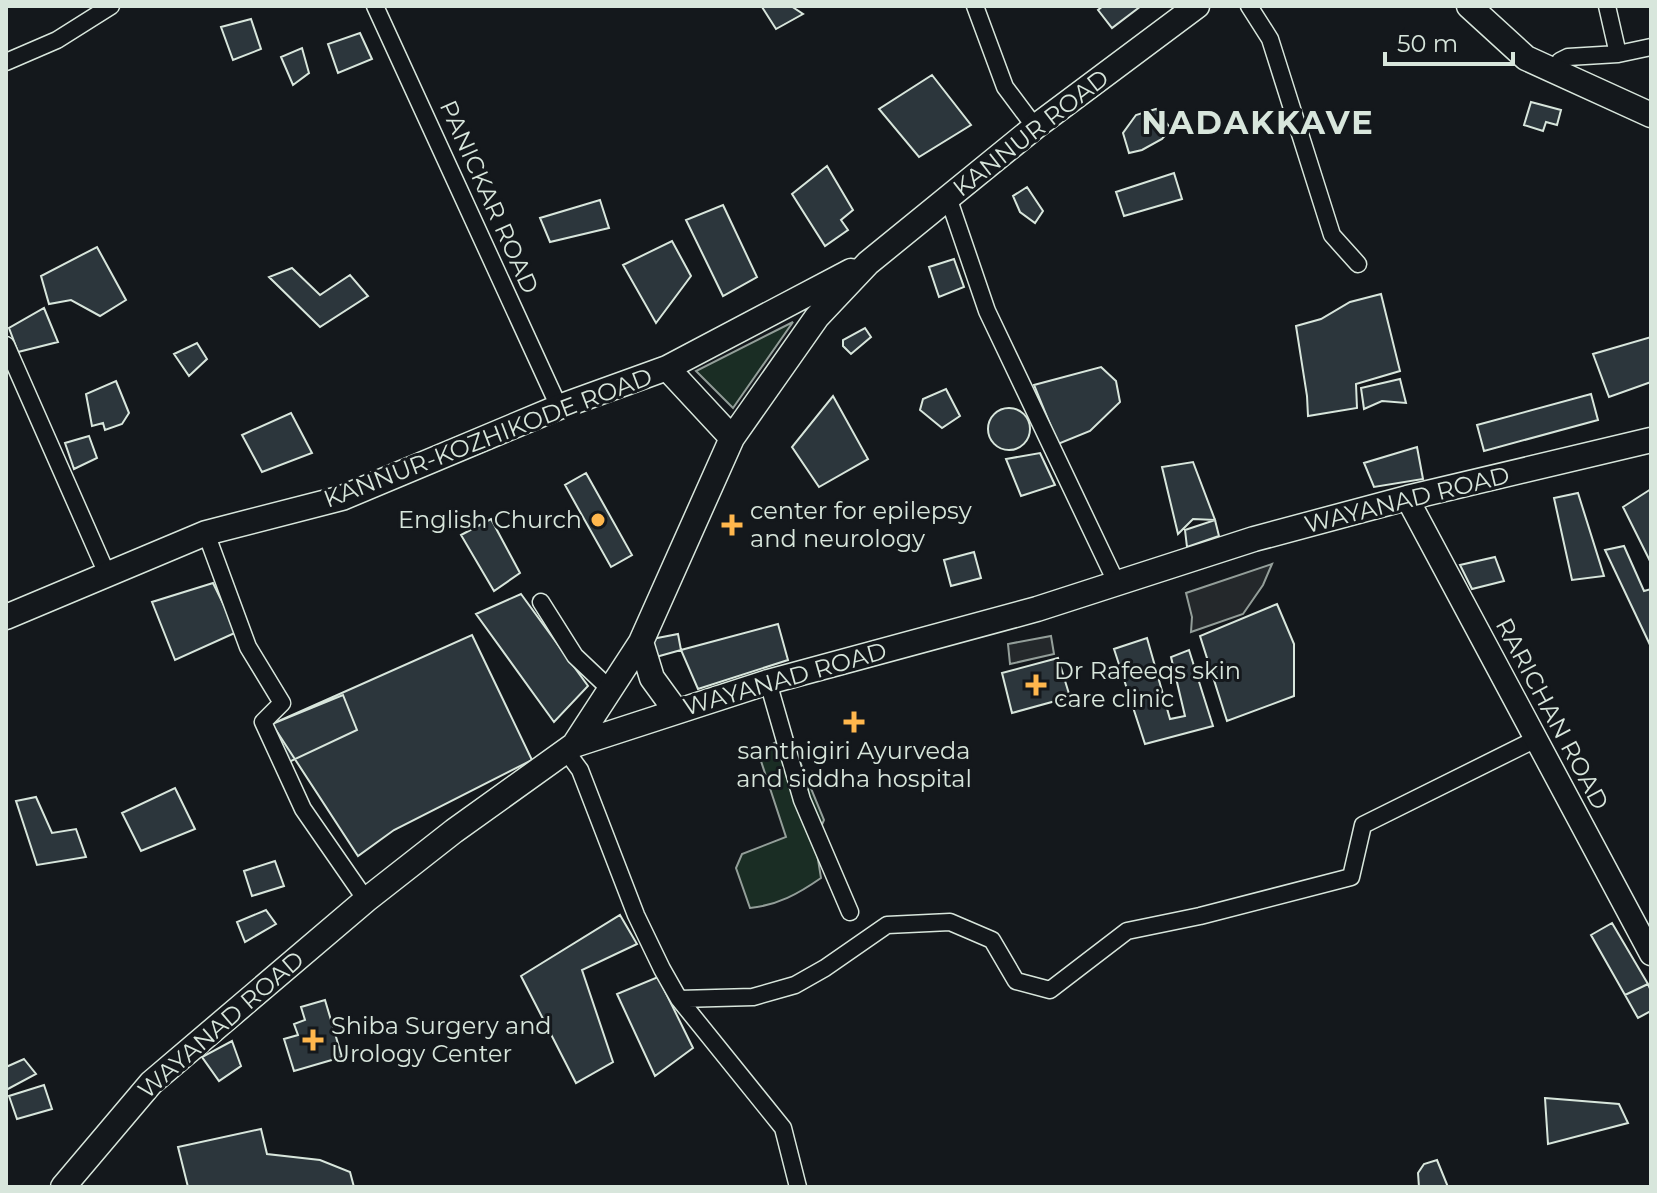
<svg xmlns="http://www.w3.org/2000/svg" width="1657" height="1193" font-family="Montserrat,sans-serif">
	<rect width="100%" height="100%" fill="#14181c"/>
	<!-- green -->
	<path fill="#1a2d24" stroke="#939e99" stroke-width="2" d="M 793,322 L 733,408 L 696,371 Z
		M 789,735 L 824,820 L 815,841 L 821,878 C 798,894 778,905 750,908 L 736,868 L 742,854 L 786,837 L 758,752 Z"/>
	<!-- parking -->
	<path fill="#24282b" stroke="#939e99" stroke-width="2" d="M 1272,564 L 1263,585 L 1243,614 L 1191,632 L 1192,617 L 1186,593 Z
		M 1051,636 L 1054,654 L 1010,664 L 1008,644 Z"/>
	<!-- building -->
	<path fill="#2c363c" stroke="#d8e6dc" stroke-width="2" d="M 764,6 L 791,6 L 803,14 L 776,29 L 762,7 Z
		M 1103,6 L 1141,6 L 1112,28 L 1098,10 Z
		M 251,19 L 261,49 L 233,60 L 221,27 Z
		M 360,33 L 372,59 L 338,73 L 328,44 Z
		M 302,48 L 309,73 L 293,85 L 281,57 Z
		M 932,75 L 971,125 L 919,157 L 879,109 Z
		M 1531,102 L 1561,110 L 1557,125 L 1546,122 L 1543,131 L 1524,125 Z
		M 1156,109 L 1171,129 L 1162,139 L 1142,150 L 1129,153 L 1123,133 L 1136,115 Z
		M 827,166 L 853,210 L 841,220 L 848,230 L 825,246 L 792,194 Z
		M 1174,173 L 1182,199 L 1124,216 L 1116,192 Z
		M 1027,187 L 1043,211 L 1035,223 L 1020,212 L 1013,196 Z
		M 600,200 L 609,228 L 550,242 L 540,218 Z
		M 723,205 L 757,277 L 723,296 L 686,220 Z
		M 672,241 L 691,276 L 656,323 L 623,265 Z
		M 97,247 L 126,300 L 100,316 L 71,300 L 49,304 L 41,276 Z
		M 954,259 L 964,287 L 939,297 L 929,267 Z
		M 292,268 L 320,295 L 350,275 L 368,296 L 320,327 L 269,277 Z
		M 1381,294 L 1400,371 L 1356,384 L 1357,408 L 1308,416 L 1307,396 L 1296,326 L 1321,319 L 1350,302 Z
		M 44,308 L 58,342 L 18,352 L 9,328 Z
		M 865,328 L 871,337 L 851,354 L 843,346 L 843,340 Z
		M 1651,337 L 1651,382 L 1609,397 L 1593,354 Z
		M 197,343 L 207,359 L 189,376 L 174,354 Z
		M 1101,367 L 1116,381 L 1120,402 L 1090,431 L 1058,444 L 1034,385 Z
		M 1400,379 L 1406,403 L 1382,401 L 1364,409 L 1361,388 Z
		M 116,381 L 129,413 L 122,424 L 105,430 L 103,423 L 92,426 L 86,394 Z
		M 946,389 L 960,416 L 942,428 L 920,410 L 923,399 Z
		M 1591,394 L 1598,420 L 1484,451 L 1477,425 Z
		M 833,396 L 868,459 L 819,487 L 792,447 Z
		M988 429a21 21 0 1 1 42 0a21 21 0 1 1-42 0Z
		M 291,413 L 312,453 L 262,472 L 242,435 Z
		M 89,436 L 97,458 L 74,469 L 65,443 Z
		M 1417,447 L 1423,479 L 1374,487 L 1364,463 Z
		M 1040,453 L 1055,485 L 1021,496 L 1006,459 Z
		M 1193,462 L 1215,520 L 1193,519 L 1178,534 L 1162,467 Z
		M 586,473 L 632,555 L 611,567 L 565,485 Z
		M 1651,489 L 1651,563 L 1623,507 Z
		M 1578,493 L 1604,576 L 1572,580 L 1554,498 Z
		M 491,519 L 520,573 L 494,591 L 461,535 Z
		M 1215,520 L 1219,536 L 1187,547 L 1185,530 Z
		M 1624,546 L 1644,591 L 1651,589 L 1651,647 L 1605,550 Z
		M 974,552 L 981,578 L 951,586 L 944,560 Z
		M 1495,557 L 1504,581 L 1472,589 L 1460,565 Z
		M 213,583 L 237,632 L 175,660 L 152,602 Z
		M 521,594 L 588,686 L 554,722 L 476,614 Z
		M 1277,604 L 1294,644 L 1294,696 L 1227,721 L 1200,636 Z
		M 778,624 L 788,660 L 698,689 L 681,650 Z
		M 678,634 L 681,650 L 656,657 L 652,639 Z
		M 472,635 L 532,760 L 394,830 L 358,856 L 272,724 Z
		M 1147,638 L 1170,719 L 1185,716 L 1171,657 L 1189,650 L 1213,726 L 1145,744 L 1114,649 Z
		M 1058,658 L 1070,697 L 1012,713 L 1002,673 Z
		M 343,695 L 357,730 L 289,762 L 272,724 Z
		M 175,788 L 195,829 L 141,851 L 122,813 Z
		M 36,797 L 52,833 L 76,829 L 86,857 L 37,865 L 16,801 Z
		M 275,861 L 284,886 L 252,896 L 244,871 Z
		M 266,910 L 276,924 L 245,942 L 237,922 Z
		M 620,915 L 637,944 L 582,970 L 613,1062 L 576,1083 L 521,976 Z
		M 1612,923 L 1648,984 L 1625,995 L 1591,935 Z
		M 658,977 L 693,1048 L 655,1076 L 617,994 Z
		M 1648,984 L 1651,991 L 1651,1011 L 1638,1018 L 1625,995 Z
		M 325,1000 L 342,1057 L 294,1071 L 284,1039 L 298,1035 L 294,1024 L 305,1020 L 301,1007 Z
		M 232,1041 L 241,1066 L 219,1081 L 202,1057 Z
		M 24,1059 L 36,1074 L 6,1090 L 6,1067 Z
		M 44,1085 L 52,1109 L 17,1119 L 9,1096 Z
		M 1545,1098 L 1619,1104 L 1628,1123 L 1548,1144 Z
		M 261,1129 L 267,1154 L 320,1160 L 350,1172 L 354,1187 L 188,1187 L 178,1147 Z
		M 1437,1160 L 1448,1187 L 1419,1187 L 1418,1173 L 1424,1164 Z"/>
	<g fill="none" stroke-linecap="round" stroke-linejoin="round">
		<!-- street casing -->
		<g stroke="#d8e6dc" stroke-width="19">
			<path id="street" d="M 375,6 L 559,407
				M 975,6 L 1005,87 L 1035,127
				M 1249,6 L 1270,39 L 1332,235 L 1358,264
				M 1607,6 L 1618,54
				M 6,62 L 57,40 L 111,6
				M 1556,72 L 1560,61 L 1568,57 L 1618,54 L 1651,47
				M 948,197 L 987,311 L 1117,584
				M 6,345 L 107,574
				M 206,533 L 248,647 L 282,703 L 263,722 L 303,809 L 366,900
				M 541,602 L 575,656 L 611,690
				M 768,682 L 802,800 L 850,912
				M 566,751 L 580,770 L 636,915 L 662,969 L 679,999 L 783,1128 L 798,1187
				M 679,999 L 753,997 L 795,985 L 825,968 L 887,925 L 950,922 L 992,940 L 1016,981 L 1050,990 L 1127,931 L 1200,916 L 1351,877 L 1363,825 L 1536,739"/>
		</g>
		<!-- secondary casing -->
		<g stroke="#d8e6dc" stroke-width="25">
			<path id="secondary" d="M 1407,498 L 1651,954"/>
		</g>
		<!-- primary casing -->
		<g stroke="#d8e6dc" stroke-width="27">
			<path id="primary" d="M 1469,6 L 1526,58 L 1651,115
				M 667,368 L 732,438
				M 6,617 L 206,533 L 342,498 L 559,407 L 667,368 L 851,271
				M 641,642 L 652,678 L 676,711
				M 574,745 L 641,642 L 732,438 L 817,317 L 868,263 L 1035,127 L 1197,6
				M 63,1187 L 151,1083 L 366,900 L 454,831 L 574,745 L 768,682 L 1037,609 L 1254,539 L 1407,498 L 1651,440"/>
		</g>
		<!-- street -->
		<use href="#street" stroke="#14181c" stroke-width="16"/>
		<!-- secondary -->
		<use href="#secondary" stroke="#14181c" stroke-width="22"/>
		<!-- primary -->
		<use href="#primary" stroke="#14181c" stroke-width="24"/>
	</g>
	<!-- markers -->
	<g fill="#ffb74d" stroke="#14181c" stroke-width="3">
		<circle cx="598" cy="520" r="8"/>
		<path d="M728 513h8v8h8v8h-8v8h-8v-8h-8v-8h8z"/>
		<path d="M1032 673h8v8h8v8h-8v8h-8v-8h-8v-8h8z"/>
		<path d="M850 710h8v8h8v8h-8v8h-8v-8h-8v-8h8z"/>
		<path d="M309 1028h8v8h8v8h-8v8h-8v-8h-8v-8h8z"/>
	</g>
	<g text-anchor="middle" stroke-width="6" stroke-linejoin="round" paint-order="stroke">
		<!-- street labels -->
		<g font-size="24" fill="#d8e6dc" stroke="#14181c">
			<text transform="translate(1031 133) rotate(-38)" y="8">KANNUR ROAD</text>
			<text transform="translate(489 197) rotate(66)" y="8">PANICKAR ROAD</text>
			<text transform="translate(488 438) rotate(-21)" y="8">KANNUR-KOZHIKODE ROAD</text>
			<text transform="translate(1407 500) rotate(-14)" y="8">WAYANAD ROAD</text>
			<text transform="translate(785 679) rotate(-16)" y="8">WAYANAD ROAD</text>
			<text transform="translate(1552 714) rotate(62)" y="8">RARICHAN ROAD</text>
			<text transform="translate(221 1025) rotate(-41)" y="8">WAYANAD ROAD</text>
		</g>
		<!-- poi labels -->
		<g font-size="24" fill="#d8e6dc" stroke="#14181c" text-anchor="start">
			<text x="750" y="519">center for epilepsy<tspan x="750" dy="28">and neurology</tspan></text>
			<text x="582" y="528" text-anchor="end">English Church</text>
			<text x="1054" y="679">Dr Rafeeqs skin<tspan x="1054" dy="28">care clinic</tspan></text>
			<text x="854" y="759" text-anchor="middle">santhigiri Ayurveda<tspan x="854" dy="28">and siddha hospital</tspan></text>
			<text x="331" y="1034">Shiba Surgery and<tspan x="331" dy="28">Urology Center</tspan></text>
		</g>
		<!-- district labels -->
		<g font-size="32" font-weight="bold" letter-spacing="2" fill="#d8e6dc" stroke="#14181c">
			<text x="1258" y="134">NADAKKAVE</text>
		</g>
	</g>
	<!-- border -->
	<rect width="1657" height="1193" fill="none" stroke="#d8e6dc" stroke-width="16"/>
	<!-- scale -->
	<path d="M1385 52v12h128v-12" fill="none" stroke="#d8e6dc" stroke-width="4"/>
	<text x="1397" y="52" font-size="24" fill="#d8e6dc" stroke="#14181c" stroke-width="6" paint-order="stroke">50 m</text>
</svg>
